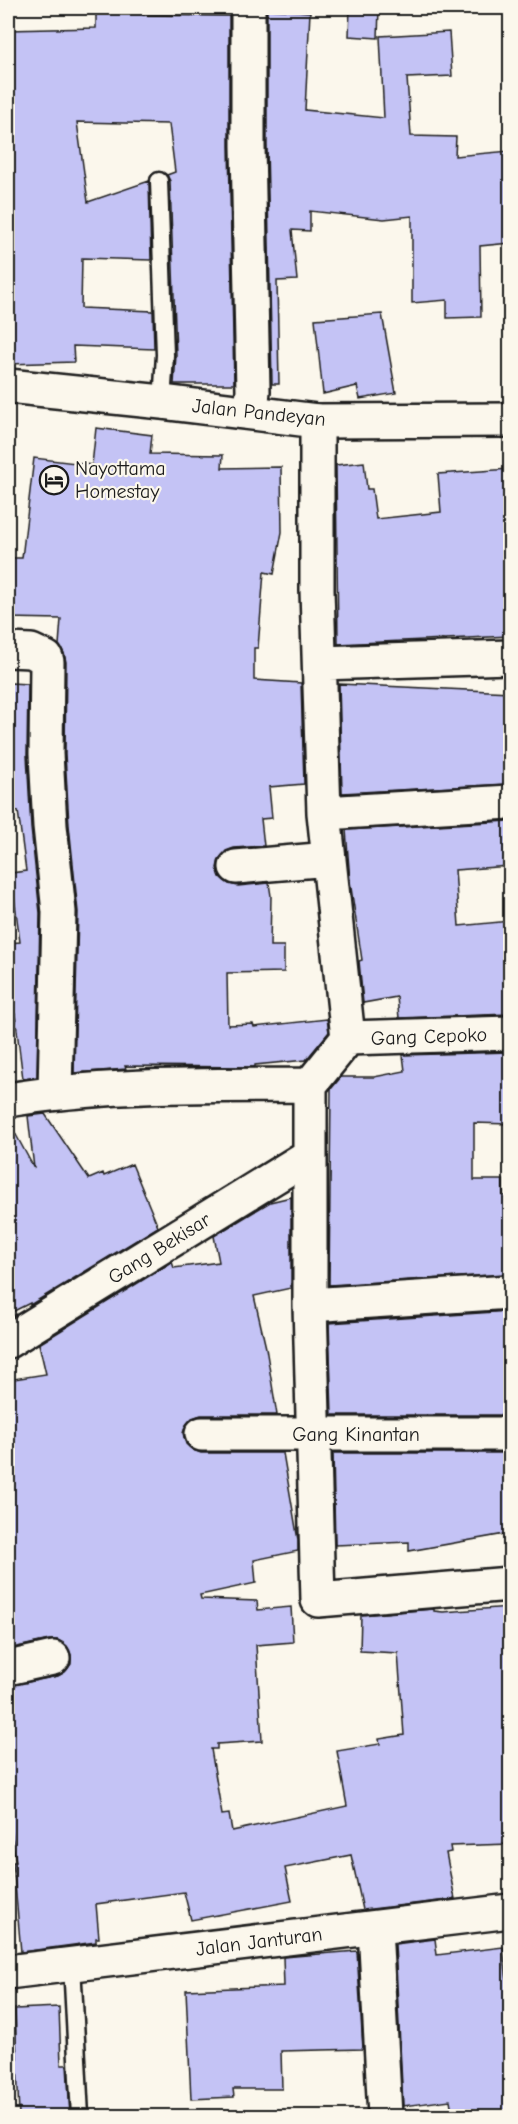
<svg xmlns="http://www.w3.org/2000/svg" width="518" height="2124" font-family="'Comic Neue',sans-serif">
	<rect width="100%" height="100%" fill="#fbf7ec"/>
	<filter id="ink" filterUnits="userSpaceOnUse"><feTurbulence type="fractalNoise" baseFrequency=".0167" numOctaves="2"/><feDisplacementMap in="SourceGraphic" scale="12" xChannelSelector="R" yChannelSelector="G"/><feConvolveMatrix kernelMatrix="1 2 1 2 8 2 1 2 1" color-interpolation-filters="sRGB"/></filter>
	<g filter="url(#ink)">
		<!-- building -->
		<path fill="#c4c3f5" stroke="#1c1c1c" stroke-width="1.5" d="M 96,8 L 143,8 L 143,15 L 229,16 L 229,146 L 234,384 L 174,384 L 176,355 L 170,181 L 167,175 L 175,172 L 169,124 L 77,122 L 88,202 L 149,181 L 151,260 L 82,258 L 81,308 L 153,311 L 154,349 L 73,346 L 74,362 L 8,364 L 8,30 L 96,28 Z
			M 350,8 L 379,8 L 378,38 L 349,36 Z
			M 267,9 L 310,12 L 305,110 L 384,118 L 380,36 L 449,32 L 452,76 L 407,78 L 411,136 L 456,137 L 455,156 L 510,151 L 510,243 L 480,246 L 481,317 L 447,318 L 447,300 L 412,303 L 412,216 L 384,219 L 310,211 L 310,231 L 292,230 L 297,280 L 277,281 L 279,384 L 272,384 L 267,146 Z
			M 382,314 L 396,393 L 360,399 L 357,386 L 323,394 L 315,319 Z
			M 96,428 L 152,435 L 150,454 L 223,455 L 222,468 L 281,467 L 282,532 L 274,574 L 264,572 L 258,648 L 254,648 L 254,680 L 301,683 L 304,784 L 269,787 L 272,818 L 261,819 L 264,846 L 234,848 L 226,851 L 219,859 L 217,868 L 220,877 L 229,884 L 238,886 L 269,883 L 271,896 L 270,946 L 284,946 L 284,972 L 227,973 L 228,1025 L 253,1024 L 254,1027 L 327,1019 L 329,1032 L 306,1060 L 255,1065 L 255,1067 L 125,1066 L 126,1069 L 74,1073 L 78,912 L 69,825 L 65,754 L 66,662 L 64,653 L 59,645 L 61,619 L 8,618 L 8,558 L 22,558 L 34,458 L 92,465 Z
			M 364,462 L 367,489 L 372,489 L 376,519 L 441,512 L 438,474 L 510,469 L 510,636 L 338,644 L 336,465 Z
			M 10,683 L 28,684 L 27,755 L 31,828 L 40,913 L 37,1077 L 23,1079 L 15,1014 L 8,1015 L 8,943 L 20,942 L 11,873 L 26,871 L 18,811 L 8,813 Z
			M 339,684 L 510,692 L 505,734 L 510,734 L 510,784 L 342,793 Z
			M 510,821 L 510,866 L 455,870 L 459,926 L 510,921 L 510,1014 L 399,1018 L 397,997 L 363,1003 L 359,961 L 362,960 L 350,881 L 346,830 Z
			M 510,1052 L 510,1124 L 474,1123 L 474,1180 L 503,1180 L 503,1196 L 510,1196 L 510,1274 L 329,1285 L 331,1089 L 341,1077 L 374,1077 L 405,1071 L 403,1055 Z
			M 45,1114 L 89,1179 L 103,1173 L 104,1176 L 132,1164 L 158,1227 L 30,1305 L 30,1303 L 8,1314 L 8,1120 L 34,1168 L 28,1116 Z
			M 291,1197 L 291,1288 L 254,1296 L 266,1348 L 277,1415 L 201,1415 L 192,1418 L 186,1425 L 183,1433 L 186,1444 L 193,1450 L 201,1453 L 283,1453 L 298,1540 L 298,1551 L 254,1560 L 256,1583 L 200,1595 L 201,1599 L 257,1601 L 258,1610 L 291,1607 L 293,1642 L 256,1645 L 262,1741 L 217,1744 L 217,1749 L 211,1749 L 222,1815 L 229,1814 L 232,1831 L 347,1806 L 337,1751 L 380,1744 L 379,1739 L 404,1735 L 398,1653 L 360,1651 L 361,1615 L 434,1609 L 434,1611 L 443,1612 L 510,1607 L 510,1844 L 450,1846 L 451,1852 L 446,1853 L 455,1899 L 363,1910 L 351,1855 L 285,1868 L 292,1901 L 191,1920 L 184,1892 L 96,1904 L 99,1938 L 96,1938 L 96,1942 L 21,1952 L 13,1862 L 16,1862 L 8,1810 L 8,1686 L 58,1676 L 65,1672 L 71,1664 L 71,1655 L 67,1646 L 58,1640 L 49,1640 L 8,1649 L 8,1380 L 46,1374 L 39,1344 L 172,1262 L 174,1268 L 219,1262 L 214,1236 L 270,1202 Z
			M 510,1311 L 510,1415 L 332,1415 L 329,1323 Z
			M 333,1453 L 510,1453 L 510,1533 L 409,1551 L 409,1542 L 335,1545 Z
			M 435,1939 L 437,1955 L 503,1947 L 509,1999 L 510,1999 L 510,2116 L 453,2116 L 450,2100 L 403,2106 L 395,1944 Z
			M 357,1951 L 363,2049 L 281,2051 L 282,2089 L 233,2089 L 234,2097 L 191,2099 L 186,1990 L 284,1986 L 283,1957 Z
			M 59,2007 L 61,2065 L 67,2065 L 70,2116 L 19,2116 L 15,2009 Z"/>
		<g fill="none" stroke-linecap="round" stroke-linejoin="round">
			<!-- lane casing -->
			<g stroke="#1c1c1c" stroke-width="21">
				<path id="lane" d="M 159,181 L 165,355 L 162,402
					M 72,1964 L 80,2116"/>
			</g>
			<!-- street casing -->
			<g stroke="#1c1c1c" stroke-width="38">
				<path id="street" d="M 248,8 L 248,146 L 253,391 L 251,412
					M 8,650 L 31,651 L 46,658 L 47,662 L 46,754 L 50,826 L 59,912 L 55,1092
					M 320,663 L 510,657
					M 324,813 L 510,802
					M 236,867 L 329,859
					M 348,1038 L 510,1033
					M 310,1085 L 310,1305 L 318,1600 L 510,1584
					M 8,1100 C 107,1083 209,1086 310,1085 L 348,1038 L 324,813 L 317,590 L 317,421
					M 310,1305 L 510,1292
					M 8,1341 L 310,1155
					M 202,1434 L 510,1434
					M 8,1668 L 53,1658
					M 375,1928 L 385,2116
					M 8,1972 L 510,1911"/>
			</g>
			<!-- secondary casing -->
			<g stroke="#1c1c1c" stroke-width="38">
				<path id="secondary" d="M 8,386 L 162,402 L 317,421 L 510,420"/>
			</g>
			<!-- lane -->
			<use href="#lane" stroke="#fbf7ec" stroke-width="16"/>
			<!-- street -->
			<use href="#street" stroke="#fbf7ec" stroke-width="33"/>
			<!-- secondary -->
			<use href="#secondary" stroke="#fbf7ec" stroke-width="33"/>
		</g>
	</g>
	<!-- icons -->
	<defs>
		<g id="hotel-ring" transform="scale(1.5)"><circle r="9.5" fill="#fbf7ec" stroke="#1c1c1c" stroke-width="1.5"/><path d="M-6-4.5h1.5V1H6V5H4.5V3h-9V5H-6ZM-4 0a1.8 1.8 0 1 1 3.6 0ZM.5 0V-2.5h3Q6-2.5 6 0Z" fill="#1c1c1c"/></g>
	</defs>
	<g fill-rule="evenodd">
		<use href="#hotel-ring" x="54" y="480"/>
	</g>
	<g text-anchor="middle" stroke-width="4.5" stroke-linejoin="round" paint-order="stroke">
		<!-- street labels -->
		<g font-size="20" fill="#1c1c1c" stroke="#fbf7ec">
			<text transform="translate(259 412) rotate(6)" y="7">Jalan Pandeyan</text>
			<text transform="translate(429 1036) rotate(-2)" y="7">Gang Cepoko</text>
			<text transform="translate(159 1248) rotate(-32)" y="7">Gang Bekisar</text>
			<text x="356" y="1441">Gang Kinantan</text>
			<text transform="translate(259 1941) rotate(-7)" y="7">Jalan Janturan</text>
		</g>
		<!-- poi labels -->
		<g font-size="20" fill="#1c1c1c" stroke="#fbf7ec" text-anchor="start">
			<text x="75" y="475">Nayottama<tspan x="75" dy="23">Homestay</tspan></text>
		</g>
	</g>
	<!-- margin -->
	<rect width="518" height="2124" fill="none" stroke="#fbf7ec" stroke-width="30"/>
	<rect x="15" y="15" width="488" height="2094" fill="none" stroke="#1c1c1c" stroke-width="2" filter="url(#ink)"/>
</svg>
